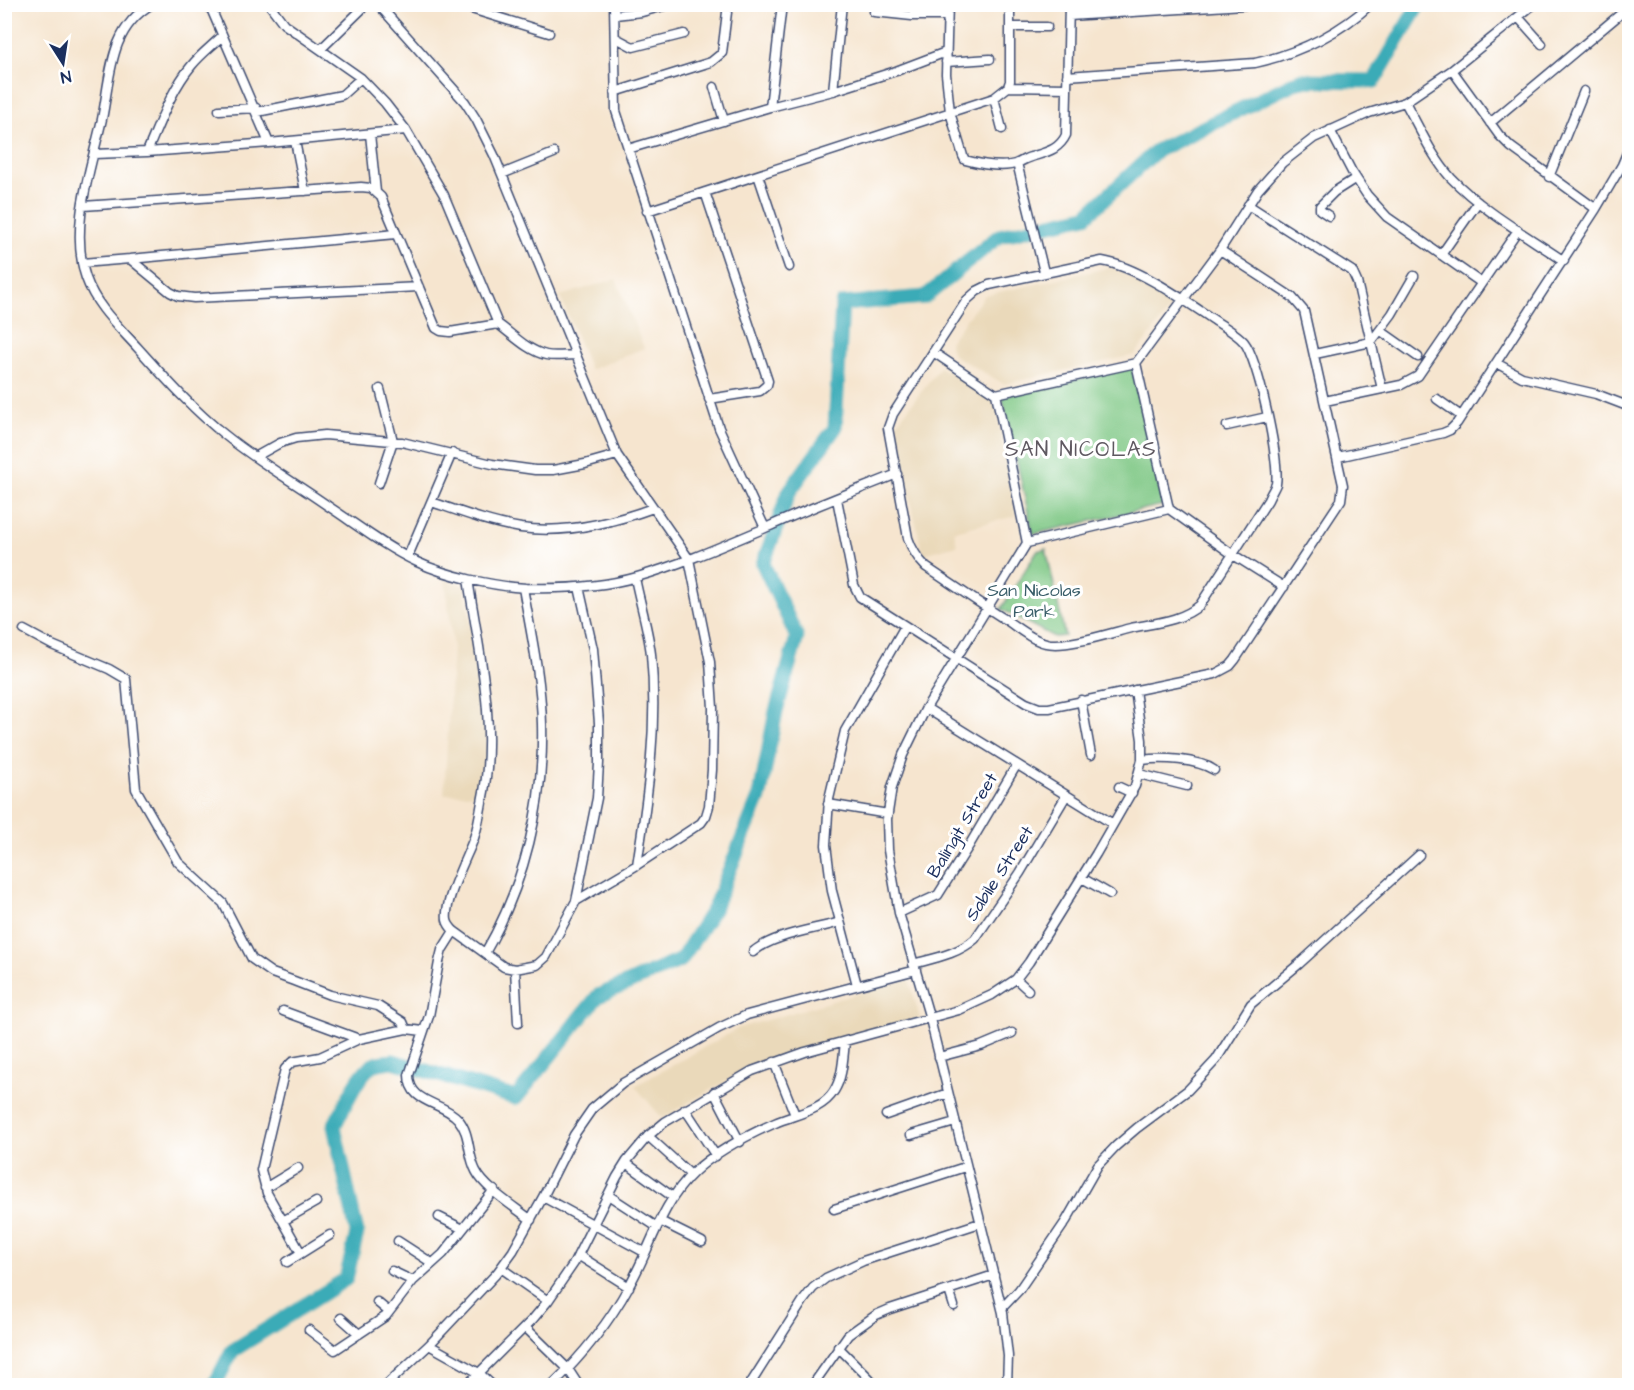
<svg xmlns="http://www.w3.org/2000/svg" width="1634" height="1390" font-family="'Architects Daughter',sans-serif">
	<rect width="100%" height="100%" fill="#fff"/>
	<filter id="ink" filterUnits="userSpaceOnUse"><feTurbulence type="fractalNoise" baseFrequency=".0167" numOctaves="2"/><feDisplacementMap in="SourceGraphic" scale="12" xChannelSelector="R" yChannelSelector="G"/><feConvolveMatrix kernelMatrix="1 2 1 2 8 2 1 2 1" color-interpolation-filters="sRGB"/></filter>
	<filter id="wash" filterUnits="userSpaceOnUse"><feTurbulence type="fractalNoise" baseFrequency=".008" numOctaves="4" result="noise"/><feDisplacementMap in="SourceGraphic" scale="24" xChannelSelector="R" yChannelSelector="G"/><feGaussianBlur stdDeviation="1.35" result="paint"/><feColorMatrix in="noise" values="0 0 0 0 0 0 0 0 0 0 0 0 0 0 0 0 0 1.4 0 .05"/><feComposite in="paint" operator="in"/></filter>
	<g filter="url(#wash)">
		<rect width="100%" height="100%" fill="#f6e5cf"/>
		<!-- built -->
		<path fill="#ead9ba" d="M 1112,267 L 1166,297 L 1170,309 L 1135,355 L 1004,384 L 953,355 L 949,342 L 985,295 Z
			M 616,279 L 644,348 L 590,370 L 560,296 Z
			M 940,367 L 995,401 L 1016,516 L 954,531 L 957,545 L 923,554 L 894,427 Z
			M 445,579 L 464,585 L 485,703 L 487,739 L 480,794 L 444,794 L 453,647 Z
			M 909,979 L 920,1018 L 740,1073 L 662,1118 L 635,1086 L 739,1028 Z"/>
		<!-- green -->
		<path fill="#7ec784" stroke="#4c7b71" stroke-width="1.5" d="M 1132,367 L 1163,505 L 1033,534 L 1002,396 Z
			M 1046,549 L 1065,636 L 1054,637 L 1001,609 L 1037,551 Z"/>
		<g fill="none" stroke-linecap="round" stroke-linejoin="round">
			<!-- river -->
			<path stroke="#3babb7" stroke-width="15" d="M 214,1386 L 232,1351 L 346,1279 L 357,1233 L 334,1126 C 343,1110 356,1078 370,1067 C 376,1062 385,1062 393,1061 L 516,1098 L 598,996 L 681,960 L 714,908 L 760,795 L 776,711 L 797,637 L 763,564 L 789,492 L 835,428 L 842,304 L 925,297 L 999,236 L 1086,216 L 1156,151 L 1300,80 L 1374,81 L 1419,4"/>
		</g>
	</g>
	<g filter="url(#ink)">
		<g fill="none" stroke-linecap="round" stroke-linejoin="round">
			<!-- minor casing -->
			<g stroke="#3c4a6f" stroke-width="11">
				<path id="minor" d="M 152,4 C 109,29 111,75 102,119 C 91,169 69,227 86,278 C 96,306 117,325 137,347 C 164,377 193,410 225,435 C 257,461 294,482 328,506 C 357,525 385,547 417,562 C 447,576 492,586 526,588 C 562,589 602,587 637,577 C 682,564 727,544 770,526 C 812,507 855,491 897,474
					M 209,4 L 269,143 L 406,130
					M 269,4 L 284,24 L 361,78 L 385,103 L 406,130 L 444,195 L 498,324
					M 378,4 L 465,102 L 476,119 L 494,155 L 617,455 L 689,559 L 710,662 L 713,708 L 712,770 L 709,806 L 706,816 L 701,823 L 637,865 L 576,901 L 546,957 L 537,965 L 515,969 L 504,967 L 454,931
					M 455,4 L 549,33
					M 614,4 L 616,111 L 719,428 L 765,528
					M 948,4 L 946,74 L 950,112 L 963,156 L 965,160 C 980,164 1003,169 1018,163 C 1022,161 1026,158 1031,157 C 1046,152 1059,150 1066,135 L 1069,4
					M 874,12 L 912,16 L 947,16
					M 615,15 L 642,12 L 671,4
					M 1069,16 L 1260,4
					M 1518,17 L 1542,44
					M 1010,27 L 1047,27
					M 222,36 C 213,45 201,54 192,65 C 171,90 160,122 147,152 L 269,143
					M 616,38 L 633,47 L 684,34
					M 321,49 L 362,9
					M 946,62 L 990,59
					M 1452,70 L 1499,135 L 1511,147 L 1596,209
					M 1067,76 L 1255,63 C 1299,53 1338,34 1371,4
					M 714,87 L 724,121
					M 1008,87 L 1067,88
					M 833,91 L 842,4
					M 615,92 L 711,62 L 722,53 L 728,4
					M 994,98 L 1002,129
					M 1405,102 C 1419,127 1432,157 1451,178 C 1483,211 1526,235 1564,261
					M 770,107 L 782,4
					M 219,110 L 256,108
					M 257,112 L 342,95 L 361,78
					M 1490,123 L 1630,6
					M 1330,130 L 1352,172 L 1367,195 L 1387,217 L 1480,282
					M 370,134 L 376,192
					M 295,141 L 305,191
					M 628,149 L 770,107 L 833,91 L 896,71 L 946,52
					M 94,154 L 147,152
					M 1017,163 L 1044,272
					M 502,174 L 554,153
					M 758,175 L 789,267
					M 1549,177 L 1584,91
					M 705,192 L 768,381 L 767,385 L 760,391 L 709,399
					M 1248,205 L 1352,271 L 1357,282 L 1382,389
					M 83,206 L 361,187 L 371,188 L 381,197 L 436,328 L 441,331 L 450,332 L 498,324 C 513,335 528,351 546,355 C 555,357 566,355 575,355
					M 647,211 L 994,98 L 1008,87 L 1010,81 L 1010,4
					M 1329,216 L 1320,210 L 1320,206 L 1334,192 L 1356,178
					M 1441,255 L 1478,202
					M 130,259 L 396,234
					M 1102,261 C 1138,267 1184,300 1214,320 C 1224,327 1236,333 1244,342 C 1258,359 1280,461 1276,484 C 1274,489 1270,495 1268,500 L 1200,605 C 1182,621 1155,623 1131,628 C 1111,633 1065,648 1046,643 C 1032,640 1018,628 1006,620 C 979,603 953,585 926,567 C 917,558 912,550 908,538 L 888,428 L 893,414 L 967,300 L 977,291 L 989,285 Z
					M 82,263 L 130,259 L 170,292 L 178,296 L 194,298 L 419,287
					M 1381,331 L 1418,357
					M 933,352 L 996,394
					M 1315,354 L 1371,342 L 1392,314 L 1414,276
					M 1136,363 L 1220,250 L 1258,190 L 1282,163 L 1314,138 L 1369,113 L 1405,102 L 1452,70 L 1534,4
					M 1496,363 L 1522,377 L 1596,394 L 1630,407
					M 1437,399 L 1461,416
					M 1325,401 L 1401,385 L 1418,376 L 1518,230
					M 1227,426 L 1267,417
					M 255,457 L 280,443 L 296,438 L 325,435 L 402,442 L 492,464 L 535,470 L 553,470 L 585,464 L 617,455
					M 1338,457 L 1443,433 L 1450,430 L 1457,423 L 1596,209 L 1622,165 L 1630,146
					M 379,483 L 393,441 L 380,389
					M 837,499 L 854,585 L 860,597 L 1026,703 L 1039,708 L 1049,708 L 1215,674 L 1230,666 L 1235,660 L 1341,500 L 1343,485 L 1304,311 L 1292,297 L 1220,250
					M 432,502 C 461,512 490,523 521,528 C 565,534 612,523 653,508
					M 1169,509 L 1027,543 L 996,394 L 1136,363 L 1169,509 L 1232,554 L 1284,587
					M 408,556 L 452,453
					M 635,578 C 640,603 648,629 651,654 C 658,727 648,794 637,865
					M 468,579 C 479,652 498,728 482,802 C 480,814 478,826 474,838 C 467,857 444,900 447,920 C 448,925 451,928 454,931 L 442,950 L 439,962 L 429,1016 L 409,1075 C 409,1104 442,1101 458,1119 C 471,1134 467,1154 476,1171 C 485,1189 515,1207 531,1220
					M 24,630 L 52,645 L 109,669 L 126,679 L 136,789 L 178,862 L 223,903 L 252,959 L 272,973 L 294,981 L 330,995 L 378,1006 L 403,1022 L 406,1029
					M 1081,700 L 1091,755
					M 926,708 L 1113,824
					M 1142,760 C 1162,757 1197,759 1214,770
					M 1139,774 L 1187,786
					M 1119,787 L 1132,793
					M 828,804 L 888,814
					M 1082,878 L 1110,894
					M 576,901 L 597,798 L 599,763 L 599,723 L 593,649 L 579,587
					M 899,913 L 938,895 L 970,844 L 1016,766
					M 753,952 C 774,934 814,930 840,922
					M 485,953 C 525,884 544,804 542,724 C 541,678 531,633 523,588
					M 913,964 C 935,958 958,954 975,939 L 1020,873 L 1066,796
					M 515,969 L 518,1023
					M 1016,979 L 1028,990
					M 857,985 L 832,891 L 826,845 L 829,799 L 845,731 L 905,626
					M 283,1011 L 359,1039
					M 939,1057 L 981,1046 L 1012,1033
					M 774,1062 L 795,1115
					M 714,1092 L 740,1142
					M 685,1109 L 716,1156
					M 886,1115 L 948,1093
					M 911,1135 L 955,1122
					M 648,1136 L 691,1175
					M 626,1163 L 673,1197
					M 265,1188 L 298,1168
					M 608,1195 L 657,1227
					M 543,1197 L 644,1252
					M 834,1209 L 965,1167
					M 439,1217 L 463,1229
					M 283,1221 L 316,1202
					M 660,1221 L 702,1242
					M 398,1241 L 432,1263
					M 301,1253 L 267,1193 L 261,1170 L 285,1069 L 292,1062 L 320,1057 L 359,1039 L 406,1029 L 423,1031
					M 578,1255 L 629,1287
					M 287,1262 L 330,1235
					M 501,1268 L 548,1301
					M 392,1271 L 413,1281
					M 949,1290 L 954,1306
					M 377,1302 L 389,1312
					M 1002,1308 L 1019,1290 L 1032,1271 L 1066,1221 L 1098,1165 L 1116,1146 L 1137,1128 L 1188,1090 L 1216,1060 L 1251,1004 L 1299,964 L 1419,855
					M 341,1318 L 359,1334
					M 525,1327 L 568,1369 L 579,1386
					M 309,1330 L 335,1350 L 386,1316 L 413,1281 L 443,1254 L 494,1190
					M 429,1345 L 479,1373 L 493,1386
					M 838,1347 L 870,1379
					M 385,1386 L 429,1345 L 497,1273 L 513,1251 L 543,1197 L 574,1135 L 592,1109 L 623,1083 L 719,1028 L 747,1015 L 916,970
					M 466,1386 L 533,1319 L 548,1301 L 574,1263 L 617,1177 L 627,1161 L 648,1136 L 665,1122 L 752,1071 L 805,1052 L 959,1010 L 992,995 L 1016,979 L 1029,962 L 1096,854 L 1135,786 L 1142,760 L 1142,740 L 1135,690
					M 551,1386 C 581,1357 609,1323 629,1286 C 651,1248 661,1203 694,1172 C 716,1151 748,1135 775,1123 C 795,1114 822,1111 834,1091 C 843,1077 843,1058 845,1042
					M 749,1386 L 803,1301 L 813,1288 L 826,1278 L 863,1261 L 980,1223
					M 812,1386 L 848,1335 L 876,1315 L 890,1309 L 994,1275
					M 1007,1386 L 1008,1356 L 1003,1313 L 930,1019 L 899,913 L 888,850 L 887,819 L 892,787 L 903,755 L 926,708 L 1027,543"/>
			</g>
			<!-- minor -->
			<use href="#minor" stroke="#fff" stroke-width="8"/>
		</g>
	</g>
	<g text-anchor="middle" stroke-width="6" stroke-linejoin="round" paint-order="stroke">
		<!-- park labels -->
		<g font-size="18" fill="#395d69" stroke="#fff">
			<text x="1034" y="596">San Nicolas<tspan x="1034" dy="21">Park</tspan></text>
		</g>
		<!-- street labels -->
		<g font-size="18" fill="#1b2f5e" stroke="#fff">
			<text transform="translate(962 825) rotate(-59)" y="6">Balingit Street</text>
			<text transform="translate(999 873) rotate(-57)" y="6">Sabile Street</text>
		</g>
		<!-- quarter labels -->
		<g font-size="21" letter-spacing="1.5" fill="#5f5961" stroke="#fff">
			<text x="1081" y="456">SAN NICOLAS</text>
		</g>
	</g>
	<!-- margin -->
	<rect width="1634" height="1390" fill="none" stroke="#fff" stroke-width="24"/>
	<!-- north arrow -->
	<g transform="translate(63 63) rotate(168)" stroke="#ffffff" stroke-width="4.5" paint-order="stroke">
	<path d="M0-4.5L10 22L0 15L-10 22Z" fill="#1b2f5e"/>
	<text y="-9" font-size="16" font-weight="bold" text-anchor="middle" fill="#1b2f5e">N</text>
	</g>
</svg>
